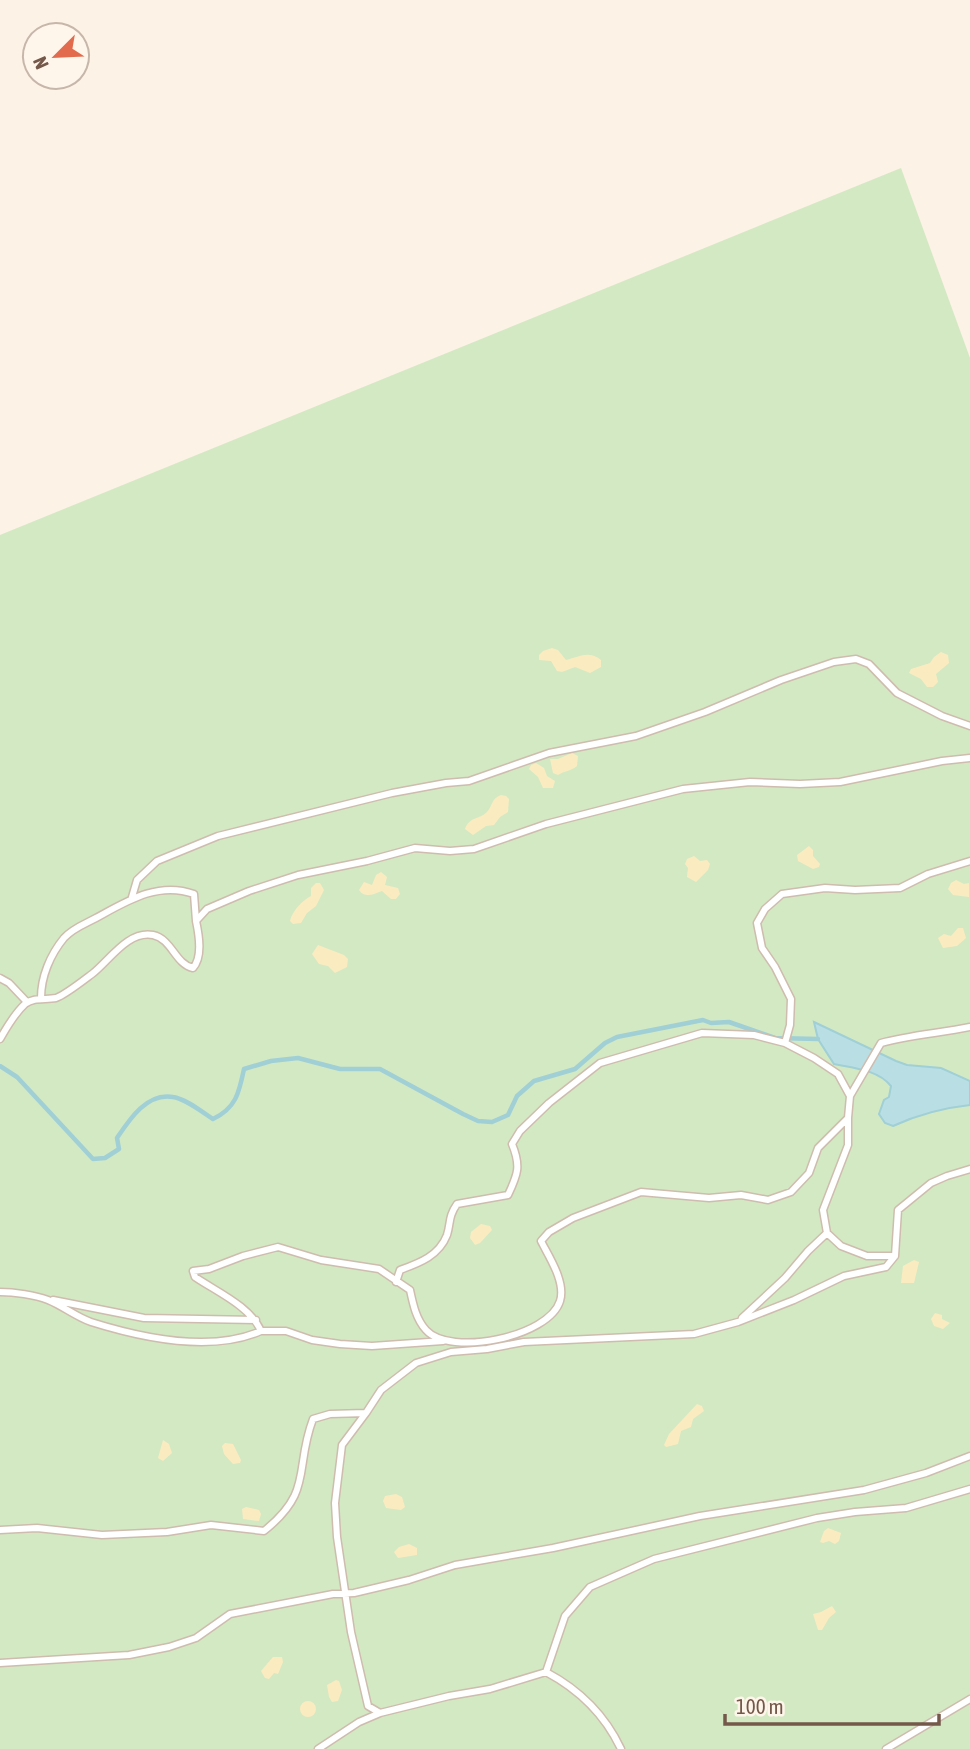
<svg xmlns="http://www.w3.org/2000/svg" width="970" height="1749" font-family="'Asap Condensed',sans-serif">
	<rect width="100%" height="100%" fill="#fcf2e5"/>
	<!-- green -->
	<path fill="#d3e9c3" d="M 901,168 L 970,358 L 970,1749 L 0,1749 L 0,535 Z"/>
	<!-- sand -->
	<path fill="#faecc0" d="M 552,648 L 558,650 L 566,660 C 579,657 589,650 601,660 L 601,667 L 590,673 L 575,667 L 562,672 L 557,671 L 551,661 L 539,660 L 539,655 L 543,651 Z
		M 941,652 L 948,655 L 949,663 L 936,674 L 938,682 L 933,687 L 927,687 L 921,679 L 909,673 L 911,669 L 930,663 L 934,657 Z
		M 572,753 L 578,756 L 577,766 C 571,771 564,771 558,775 L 553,773 L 550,759 L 558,759 Z
		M 536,763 L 544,768 L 547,776 L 555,781 L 553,788 L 543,788 L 538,777 L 529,769 L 531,765 Z
		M 501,795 L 506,796 L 509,799 L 508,812 L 500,817 L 494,825 L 486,826 L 473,835 L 465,829 C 470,816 479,820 487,812 C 493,805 491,799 501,795 Z
		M 809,846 L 813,850 L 813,856 L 820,864 L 819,867 L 813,869 L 798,861 L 797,855 Z
		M 694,856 L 700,861 L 707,860 L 710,864 L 708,870 L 696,882 L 687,877 L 688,868 L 685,864 L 687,859 Z
		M 381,872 L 387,877 L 385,885 L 398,888 L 400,894 L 396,899 L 391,899 L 382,891 C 374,894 365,899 359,890 L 364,882 L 372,885 L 376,875 Z
		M 956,880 L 964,884 L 969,883 L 969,897 L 953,895 L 948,889 L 951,883 Z
		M 316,883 L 320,883 L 324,890 L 316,906 L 307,913 L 301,923 L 293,924 L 290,921 C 292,911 303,900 311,896 L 311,888 Z
		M 958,928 L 963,928 L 966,938 L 957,946 L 943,948 L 938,938 L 944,934 L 951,936 Z
		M 318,945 L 344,955 L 348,959 L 347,967 L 335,973 L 328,966 L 319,964 L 312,954 Z
		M 481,1224 L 490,1226 L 492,1230 L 480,1243 L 475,1245 L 470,1238 L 471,1232 Z
		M 914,1260 L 919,1262 L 914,1283 L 901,1283 L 903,1266 Z
		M 935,1313 L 942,1315 L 942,1319 L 950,1323 L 943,1329 L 934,1326 L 931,1319 Z
		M 697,1404 L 702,1406 L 704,1411 L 693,1419 L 691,1427 L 681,1431 L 678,1444 L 666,1447 L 664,1445 L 669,1434 Z
		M 163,1440 L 169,1444 L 172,1453 L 163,1461 L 158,1458 Z
		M 225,1443 L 233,1444 L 241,1460 L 240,1463 L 233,1464 L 224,1454 L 222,1446 Z
		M 396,1494 L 402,1497 L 405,1507 L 401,1510 L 386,1508 L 383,1501 L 385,1496 Z
		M 246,1507 L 259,1510 L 261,1514 L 259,1521 L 243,1519 L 242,1509 Z
		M 828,1528 L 841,1533 L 839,1541 L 835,1544 L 829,1541 L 823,1543 L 820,1542 L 824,1531 Z
		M 409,1544 L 417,1548 L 417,1555 L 398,1558 L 394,1552 L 399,1547 Z
		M 832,1606 L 836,1612 L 829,1618 L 822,1630 L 818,1630 L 813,1614 L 821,1612 Z
		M 273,1657 L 282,1657 L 283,1662 L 278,1674 L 274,1673 L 269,1679 L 265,1678 L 261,1671 Z
		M 336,1680 L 339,1681 L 342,1690 L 338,1701 L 332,1702 L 329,1697 L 327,1685 Z
		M300 1709a8 8 0 1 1 16 0a8 8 0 1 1-16 0Z"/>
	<!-- water -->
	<path fill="#b9dfe5" stroke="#a0cfd6" stroke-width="2" d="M 814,1022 L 896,1061 L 907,1065 L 941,1068 L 970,1081 L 970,1105 C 942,1108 919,1114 893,1126 L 885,1123 L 879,1114 L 884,1100 L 889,1097 L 891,1086 C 878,1070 854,1068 834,1064 L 818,1039 Z"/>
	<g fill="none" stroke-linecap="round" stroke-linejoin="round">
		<!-- stream -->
		<path stroke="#a0cfd6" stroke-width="4.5" d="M 0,1066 L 17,1077 L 93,1159 L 105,1158 L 119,1149 L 117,1138 C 129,1120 147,1092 173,1097 C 186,1099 202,1112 213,1119 C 236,1108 239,1093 244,1069 L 271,1061 L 298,1058 L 340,1069 L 380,1069 L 463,1114 L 478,1121 L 492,1122 L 508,1115 L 517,1096 L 534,1081 L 575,1069 L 605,1043 L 617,1037 L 703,1020 L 711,1023 L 729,1022 L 775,1038 L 818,1039"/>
		<!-- lane casing -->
		<g stroke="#cfbcae" stroke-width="9">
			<path id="lane" d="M 132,897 L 137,880 L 157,861 L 218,836 L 392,793 L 446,783 L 469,781 L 549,753 L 636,736 L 705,712 L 781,680 L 834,662 L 856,659 L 869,664 L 897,693 L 942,716 L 970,726
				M 0,978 L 9,983 L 27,1002
				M 41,998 C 41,977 50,955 64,938 C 73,928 85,924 96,918 C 127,901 158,881 194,894 L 196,921
				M 0,1039 C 7,1027 14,1014 25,1004 C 34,997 45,1000 56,998 C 65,995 84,980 92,974 C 109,961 128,930 153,935 C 172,939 175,964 193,968 C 203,957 199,935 196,921 L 207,909 L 249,891 L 298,875 L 367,861 L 415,848 L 450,851 L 474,849 L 546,824 L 683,789 L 750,782 L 800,784 L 840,782 L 942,761 L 970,758
				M 785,1043 L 790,1025 L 791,999 L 775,967 L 762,948 L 757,923 L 765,909 L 782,894 L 825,888 L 855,890 L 900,888 L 928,874 L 970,861
				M 848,1118 L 848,1145 L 823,1210 L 827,1233 L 841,1246 L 867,1256 L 895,1256
				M 396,1282 L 400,1270 C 419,1263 439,1256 447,1235 C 451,1222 448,1217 457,1204 L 508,1195 C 518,1174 521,1166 512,1144 L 520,1131 L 549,1103 L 600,1063 L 702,1033 L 754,1035 L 785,1043 L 814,1058 L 838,1074 L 850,1096
				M 0,1292 C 14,1292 35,1295 48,1300 C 63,1306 76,1317 91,1322 C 142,1338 211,1353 261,1331 C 250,1306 217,1292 195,1277 L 193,1271 L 209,1269 L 243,1256 L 278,1247 L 321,1260 L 379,1269 L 410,1290 C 413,1304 416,1319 426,1330 C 450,1357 549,1337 560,1301 C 566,1282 549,1257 541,1241 L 549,1232 L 573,1218 L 641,1192 L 709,1198 L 741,1195 L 768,1200 L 791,1192 L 809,1173 L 818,1148 L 848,1118 L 850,1096 L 881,1043 C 910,1035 941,1033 970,1027
				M 53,1300 L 144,1318 L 256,1320
				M 742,1318 L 785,1278 L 808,1251 L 827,1233
				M 261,1331 L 286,1331 L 312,1340 L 340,1344 L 372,1346 L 443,1341
				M 366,1413 L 342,1445 L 335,1503 L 337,1537 L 351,1632 L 368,1706 L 380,1713
				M 0,1530 L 37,1528 L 102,1535 L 167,1532 L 211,1525 L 264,1531 C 314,1491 294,1469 313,1419 L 330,1414 L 366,1413 L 381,1390 L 416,1363 L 451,1352 L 487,1349 L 524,1342 L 694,1334 L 738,1322 L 794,1300 L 844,1276 L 886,1267 L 895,1256 L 898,1210 L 931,1183 L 947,1176 L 970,1169
				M 0,1663 L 129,1655 L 169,1647 L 196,1638 L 230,1614 L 333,1594 L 354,1593 L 409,1580 L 455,1565 L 553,1548 L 700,1516 L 864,1490 L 926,1473 L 970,1456
				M 546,1672 C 580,1690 605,1715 621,1749
				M 318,1749 L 359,1722 L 380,1713 L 449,1696 L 490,1689 L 546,1672 L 565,1616 L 590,1587 L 654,1559 L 817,1518 L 855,1512 L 906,1508 L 970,1489
				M 886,1749 L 970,1699"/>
		</g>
		<!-- lane -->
		<use href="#lane" stroke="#fff" stroke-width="6"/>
	</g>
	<!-- north arrow -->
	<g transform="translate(56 56) rotate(246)"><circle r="33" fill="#fff6eb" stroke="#c7b7ab" stroke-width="2"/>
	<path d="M0-5L12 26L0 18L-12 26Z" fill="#e36b4d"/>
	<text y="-10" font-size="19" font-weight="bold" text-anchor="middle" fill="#74584a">N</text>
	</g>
	<!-- scale -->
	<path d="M725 1714v10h214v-10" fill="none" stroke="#74584a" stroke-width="3.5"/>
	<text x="736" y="1714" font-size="21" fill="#74584a" stroke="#fff6eb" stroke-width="5" paint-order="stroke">100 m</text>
</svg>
